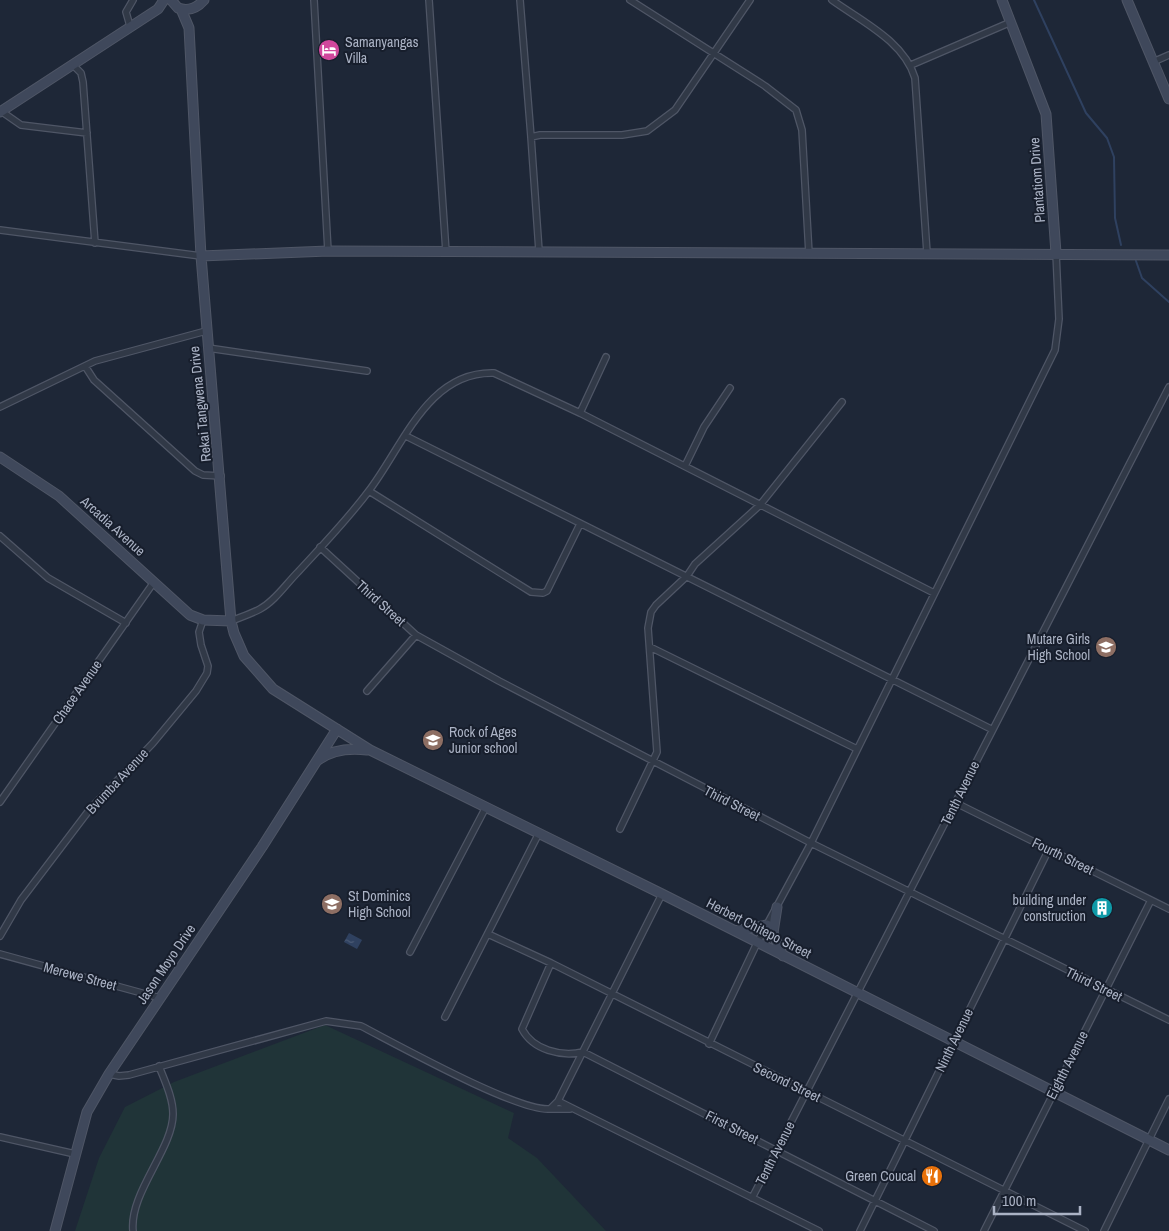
<svg xmlns="http://www.w3.org/2000/svg" width="1169" height="1231" font-family="'Archivo Narrow',sans-serif">
	<defs>
		<pattern id="water-ripples" width="26" height="14" patternUnits="userSpaceOnUse" patternTransform="scale(1.25)"><rect width="26" height="14" fill="#2f4160"/><path d="M2 4q2-2 4 0t4 0M15 11q2-2 4 0t4 0" fill="none" stroke="#4a5a75"/></pattern>
	</defs>
	<rect width="100%" height="100%" fill="#1e2737"/>
	<!-- grass -->
	<path fill="#203438" d="M 325,1025 L 514,1113 L 508,1138 L 537,1158 L 606,1231 L 75,1231 L 99,1158 L 125,1107 L 174,1082 Z"/>
	<!-- water -->
	<path fill="url(#water-ripples)" d="M 349,933 L 362,940 L 357,949 L 344,942 Z"/>
	<g fill="none" stroke-linecap="round" stroke-linejoin="round">
		<!-- stream -->
		<path stroke="#2f4160" stroke-width="2" d="M 1034,0 L 1086,113 L 1107,138 L 1114,157 L 1115,218 L 1121,245
			M 1136,261 L 1142,278 L 1169,302"/>
		<!-- street casing -->
		<g stroke="#4f5666" stroke-width="8">
			<path id="street" d="M 314,0 L 328,251
				M 429,0 L 446,252
				M 520,0 L 531,137
				M 630,0 L 765,86 L 796,110 L 802,130 L 809,254
				M 832,0 C 861,21 904,41 915,78 L 927,253
				M 130,26 L 126,12 L 133,0
				M 1153,62 L 1169,55
				M 72,64 L 81,73 L 83,82 L 95,243
				M 911,65 L 1011,22
				M 1,111 L 21,125 L 87,133
				M 0,230 L 201,256
				M 539,251 L 531,137 L 540,135 L 622,135 L 647,131 L 675,110 L 750,0
				M 208,348 L 367,371
				M 85,366 L 94,380 L 195,471 L 203,475 L 221,476
				M 0,407 L 95,361 L 206,331
				M 580,413 L 606,357
				M 406,436 L 991,729
				M 685,466 L 704,427 L 730,388
				M 369,491 L 531,592 L 543,593 L 547,591 L 580,524
				M 0,536 L 48,578 L 126,623
				M 320,547 L 416,635 L 499,681 L 811,843 L 1169,1020
				M 231,621 C 241,617 251,614 260,609 C 275,601 286,584 298,572 C 322,546 347,520 368,492 C 403,447 427,371 494,373 L 580,413 L 934,593
				M 650,647 L 857,749
				M 367,691 L 416,635
				M 0,802 L 154,582
				M 956,803 L 1169,909
				M 620,829 L 657,752 L 648,628 L 651,612 L 656,605 L 687,576 L 695,564 L 760,505 L 842,402
				M 488,934 L 551,963 L 1085,1231
				M 0,936 L 21,900 L 90,809 L 153,743 L 196,691 L 207,673 L 208,666 L 201,645 L 199,632 L 203,620
				M 410,952 L 486,807
				M 0,954 L 160,998
				M 551,963 L 522,1029 C 533,1050 561,1057 583,1052 L 934,1231
				M 445,1017 L 539,833
				M 709,1044 L 757,943 L 811,843 L 1055,350 L 1059,319 L 1056,253
				M 109,1074 L 119,1076 L 129,1075 L 326,1021 L 361,1026 C 396,1044 518,1112 550,1109 L 558,1101 L 662,894
				M 558,1101 L 819,1231
				M 550,1109 L 570,1109
				M 0,1137 L 75,1154
				M 752,1198 C 892,928 1029,657 1169,387
				M 133,1231 C 129,1193 173,1149 173,1114 C 173,1098 165,1082 159,1066
				M 860,1231 L 1049,849
				M 984,1231 L 1151,900
				M 1104,1231 L 1169,1099"/>
		</g>
		<!-- secondary casing -->
		<g stroke="#4f5666" stroke-width="11">
			<path id="secondary" d="M 171,0 L 178,8 C 189,12 197,8 204,0
				M 1002,0 L 1046,114 L 1056,253
				M 1127,0 L 1169,99
				M 181,9 L 189,28 L 201,256 L 231,621 L 234,633 L 244,656 L 273,689 L 370,750 L 662,894 L 1169,1150
				M 0,112 L 158,9 L 164,0
				M 201,256 L 328,251 L 1169,255
				M 0,457 L 59,496 L 190,615 L 203,620 L 231,621
				M 318,760 C 333,749 350,748 367,750
				M 777,907 L 773,933 L 783,956
				M 735,931 L 767,925
				M 55,1231 L 87,1112 L 109,1074 L 262,847 L 337,729"/>
		</g>
		<!-- street -->
		<use href="#street" stroke="#313947" stroke-width="5.5"/>
		<!-- secondary -->
		<use href="#secondary" stroke="#3f485b" stroke-width="9"/>
	</g>
	<!-- icons -->
	<defs>
		<g id="hotel-disc" transform="scale(1.125)"><circle r="9.5" fill="#d1479c" stroke="#171e2c"/><path d="M-6-4.5h1.5V1H6V5H4.5V3h-9V5H-6ZM-4 0a1.8 1.8 0 1 1 3.6 0ZM.5 0V-2.5h3Q6-2.5 6 0Z" fill="#fff"/></g>
		<g id="school-disc" transform="scale(1.125)"><circle r="9.5" fill="#8d6e63" stroke="#171e2c"/><path d="M0-5L7-2L0 1L-7-2ZM-4 1L0 2.5L4 1V4Q0 6-4 4Z" fill="#fff"/></g>
		<g id="building-disc" transform="scale(1.125)"><circle r="9.5" fill="#0f9aa8" stroke="#171e2c"/><path d="M-4-6H4V6H1V3H-1V6H-4ZM-2.5-4.3h1.7v1.8h-1.7ZM.8-4.3h1.7v1.8H.8ZM-2.5-1h1.7V.8h-1.7ZM.8-1h1.7V.8H.8Z" fill="#fff"/></g>
		<g id="restaurant-disc" transform="scale(1.125)"><circle r="9.5" fill="#e8710a" stroke="#171e2c"/><path d="M-5-6h1v4h1v-4h1v4h1v-4h1v5L-1.5 .5V6h-2V.5L-5-1ZM5-6V6H3V1.5H1.5Q1.5-4 5-6Z" fill="#fff"/></g>
	</defs>
	<g fill-rule="evenodd">
		<use href="#hotel-disc" x="329" y="50"/>
		<use href="#school-disc" x="1106" y="647"/>
		<use href="#school-disc" x="433" y="740"/>
		<use href="#school-disc" x="332" y="904"/>
		<use href="#building-disc" x="1102" y="908"/>
		<use href="#restaurant-disc" x="932" y="1176"/>
	</g>
	<g text-anchor="middle" stroke-width="4" stroke-linejoin="round" paint-order="stroke">
		<!-- poi labels -->
		<g font-size="14" fill="#abb3c5" stroke="#171e2c" text-anchor="start">
			<text x="345" y="47">Samanyangas<tspan x="345" dy="16">Villa</tspan></text>
			<text x="1090" y="644" text-anchor="end">Mutare Girls<tspan x="1090" dy="16">High School</tspan></text>
			<text x="449" y="737">Rock of Ages<tspan x="449" dy="16">Junior school</tspan></text>
			<text x="348" y="901">St Dominics<tspan x="348" dy="16">High School</tspan></text>
			<text x="1086" y="905" text-anchor="end">building under<tspan x="1086" dy="16">construction</tspan></text>
			<text x="916" y="1181" text-anchor="end">Green Coucal</text>
		</g>
		<!-- street labels -->
		<g font-size="14" fill="#abb3c5" stroke="#171e2c">
			<text transform="translate(1037 180) rotate(-94)" y="5">Plantatiom Drive</text>
			<text transform="translate(200 404) rotate(-96)" y="5">Rekai Tangwena Drive</text>
			<text transform="translate(113 526) rotate(42)" y="5">Arcadia Avenue</text>
			<text transform="translate(381 603) rotate(42)" y="5">Third Street</text>
			<text transform="translate(77 692) rotate(-55)" y="5">Chace Avenue</text>
			<text transform="translate(117 781) rotate(-47)" y="5">Bvumba Avenue</text>
			<text transform="translate(960 793) rotate(-64)" y="5">Tenth Avenue</text>
			<text transform="translate(732 803) rotate(27)" y="5">Third Street</text>
			<text transform="translate(1063 856) rotate(26)" y="5">Fourth Street</text>
			<text transform="translate(759 928) rotate(27)" y="5">Herbert Chitepo Street</text>
			<text transform="translate(166 964) rotate(-56)" y="5">Jason Moyo Drive</text>
			<text transform="translate(80 976) rotate(15)" y="5">Merewe Street</text>
			<text transform="translate(1094 984) rotate(26)" y="5">Third Street</text>
			<text transform="translate(954 1040) rotate(-64)" y="5">Ninth Avenue</text>
			<text transform="translate(1067 1065) rotate(-63)" y="5">Eighth Avenue</text>
			<text transform="translate(787 1082) rotate(26)" y="5">Second Street</text>
			<text transform="translate(732 1127) rotate(27)" y="5">First Street</text>
			<text transform="translate(775 1153) rotate(-63)" y="5">Tenth Avenue</text>
		</g>
	</g>
	<!-- scale -->
	<path d="M994 1206v8h86v-8" fill="none" stroke="#abb3c5" stroke-width="2.5"/>
	<text x="1002" y="1206" font-size="15" fill="#abb3c5" stroke="#171e2c" stroke-width="4" paint-order="stroke">100 m</text>
</svg>
